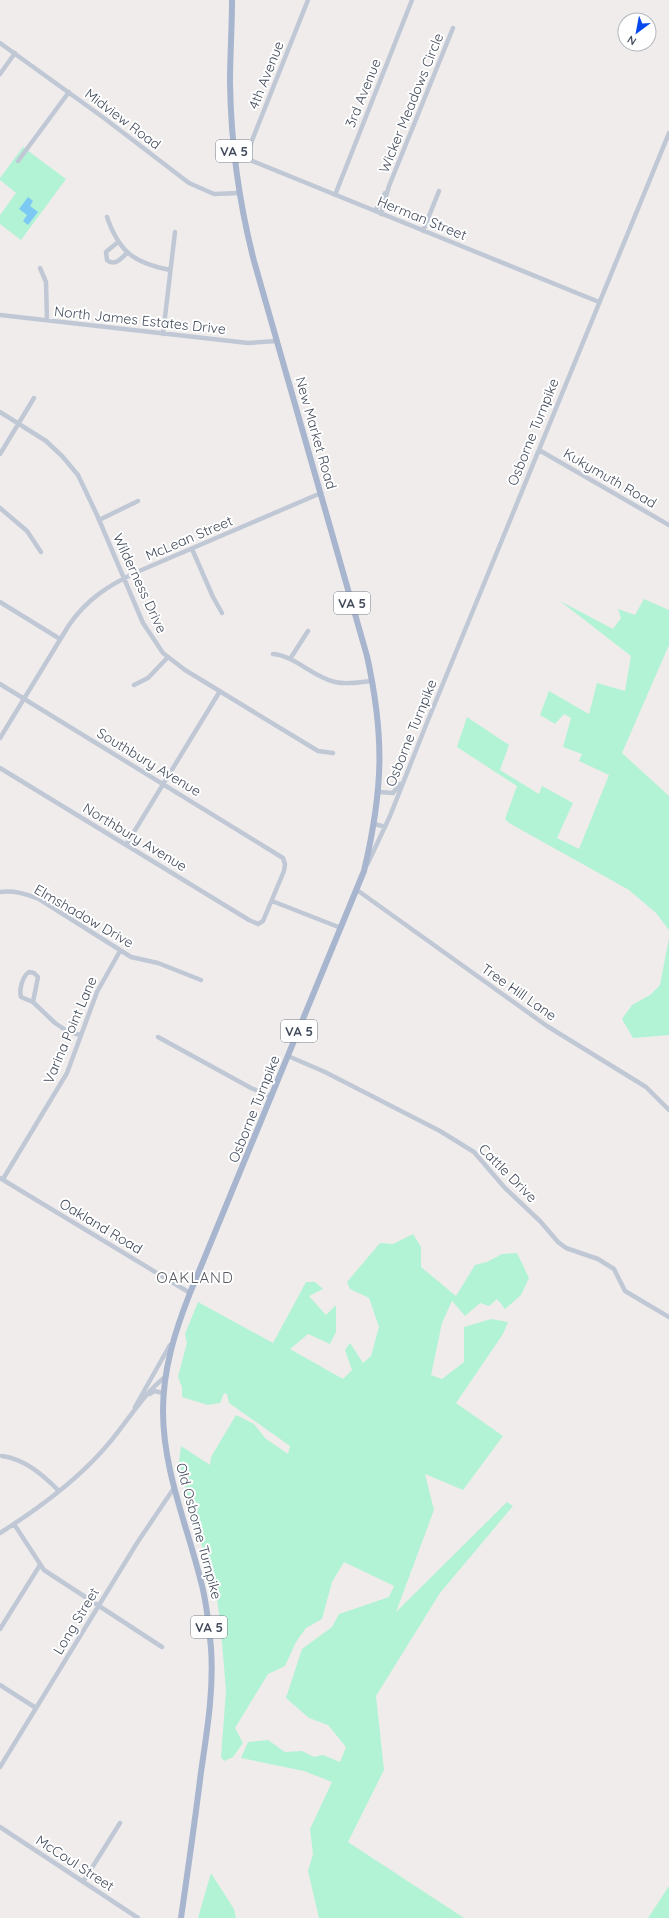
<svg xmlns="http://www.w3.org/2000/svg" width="669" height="1918" font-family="Quicksand,sans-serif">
	<rect width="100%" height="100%" fill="#efeceb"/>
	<!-- green -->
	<path fill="#b3f3d5" d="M 23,147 L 66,179 L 21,240 L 0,224 L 0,215 L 16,193 L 0,180 L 0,178 Z
		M 644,599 L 669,610 L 669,645 L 622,753 L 669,796 L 669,930 L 656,913 L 629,890 L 509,823 L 505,819 L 517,786 L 457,747 L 467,717 L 509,745 L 500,770 L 539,794 L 542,786 L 573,803 L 557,838 L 579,849 L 609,775 L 579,761 L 582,754 L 563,747 L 571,718 L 564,714 L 555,724 L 540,715 L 549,691 L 589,714 L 597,683 L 625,691 L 631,656 L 560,601 L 613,629 L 621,618 L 618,609 L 635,615 Z
		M 669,938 L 669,1035 L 633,1038 L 622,1019 L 632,1005 L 650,995 L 660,985 Z
		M 413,1234 L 421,1247 L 421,1267 L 456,1296 L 475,1265 L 487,1262 L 502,1254 L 517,1253 L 529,1278 L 521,1295 L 505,1309 L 497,1299 L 489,1306 L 480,1303 L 465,1316 L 452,1301 L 442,1323 L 431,1375 L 442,1379 L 464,1362 L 464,1327 L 491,1319 L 508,1322 L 503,1334 L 456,1403 L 503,1436 L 463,1490 L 425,1474 L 434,1510 L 396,1612 L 507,1502 L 513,1506 L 440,1593 L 376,1696 L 384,1770 L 348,1842 L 464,1918 L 319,1918 L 308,1871 L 313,1854 L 310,1829 L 332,1782 L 304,1771 L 241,1758 L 248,1742 L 268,1740 L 285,1752 L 302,1751 L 314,1757 L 323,1755 L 340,1762 L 346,1747 L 328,1725 L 309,1718 L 286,1698 L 302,1649 L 332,1627 L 339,1614 L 389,1597 L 394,1586 L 344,1562 L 332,1582 L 322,1619 L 306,1628 L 296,1642 L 285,1666 L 268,1674 L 235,1728 L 243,1743 L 233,1757 L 224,1761 L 221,1757 L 226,1691 L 221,1630 L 214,1575 L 198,1537 L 179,1462 L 181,1446 L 210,1465 L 211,1457 L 236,1415 L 254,1424 L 265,1438 L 288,1454 L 290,1446 L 229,1403 L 227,1394 L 224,1393 L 220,1403 L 208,1405 L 182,1397 L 182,1387 L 178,1377 L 187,1343 L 185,1334 L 198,1302 L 273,1343 L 306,1282 L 315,1282 L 323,1289 L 309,1296 L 326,1315 L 336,1305 L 336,1332 L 330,1344 L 308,1334 L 290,1349 L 343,1379 L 352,1370 L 345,1350 L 350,1343 L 363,1363 L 371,1356 L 379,1327 L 369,1298 L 350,1289 L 347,1282 L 380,1243 L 393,1244 Z
		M 211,1873 L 234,1909 L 236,1918 L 198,1918 Z
		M 669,1886 L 669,1918 L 648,1918 Z"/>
	<!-- water -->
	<path fill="#7cc9f4" d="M 28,197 L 33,201 L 30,206 L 38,212 L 28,225 L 23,221 L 27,215 L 19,209 Z"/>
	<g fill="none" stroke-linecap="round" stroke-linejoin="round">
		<!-- minor -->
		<path stroke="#c0c8d5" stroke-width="4.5" d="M 0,43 L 104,118 L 189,183 L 214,194 L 239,193
			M 0,74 L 15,53
			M 235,158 L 245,158 L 599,302
			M 245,158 L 308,0
			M 18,161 L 69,92
			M 335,195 L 412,0
			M 375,211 L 385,193
			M 381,214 L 389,186 L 453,28
			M 107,217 C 119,252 134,263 170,270
			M 423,231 L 439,191
			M 118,242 L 106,252 L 107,260 C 115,267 121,258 127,253
			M 40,268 L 46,282 L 47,320
			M 0,315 L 248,343 L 277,341
			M 163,334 L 175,232
			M 0,412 L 46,441 L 62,456 L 78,475 L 97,515 L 143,623 L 163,653 L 185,670 L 318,751 L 333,753
			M 539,450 L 669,525
			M 0,454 L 34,398
			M 0,508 L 27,531 L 41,552
			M 99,520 L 138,501
			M 192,549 L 213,597 L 222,613
			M 0,602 L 60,639
			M 273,654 C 296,656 312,677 335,682 C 347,685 360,682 372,681
			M 290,659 L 308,631
			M 0,684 L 283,858 L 285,864 L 284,871 L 263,921 L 258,924 L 249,920 L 0,768
			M 134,685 L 148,678 L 168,657
			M 0,738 L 69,625 C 87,599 109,585 137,572 L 321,493
			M 379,792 L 393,793 L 400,784
			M 375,824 L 385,827
			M 126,845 L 220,691
			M 367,865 L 390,816 L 426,725 L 669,133
			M 357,890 L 547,1026 L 646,1087 L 669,1110
			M 0,892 C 14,890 26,894 39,899 L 131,957 L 158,963 L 201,980
			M 272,901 L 341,928
			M 33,1002 L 38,977 L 34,973 L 29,972 C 22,977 19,990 21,997 L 33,1002 L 55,1023 L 67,1031 L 80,1035
			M 158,1037 L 251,1088 L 272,1097
			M 288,1056 L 325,1072 L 440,1131 L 474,1152 L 505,1188 L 540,1221 L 558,1242 L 566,1248 L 598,1259 L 614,1269 L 625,1291 L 669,1317
			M 0,1178 L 190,1293
			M 3,1179 L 67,1073 L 97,992 L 120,951
			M 150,1394 L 154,1391 L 163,1393
			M 135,1407 L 170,1345
			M 2,1456 C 25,1459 43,1475 59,1491
			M 14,1524 L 44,1570 L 162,1647
			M 0,1533 C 38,1509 74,1483 104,1449 C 125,1426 141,1396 165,1377
			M 0,1629 L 40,1565
			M 0,1685 L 36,1708
			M 0,1767 L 137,1543 L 174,1488
			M 0,1827 L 138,1918
			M 83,1882 L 120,1823"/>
		<!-- major -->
		<path stroke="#a8b5ce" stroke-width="6" d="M 181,1918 C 188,1869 195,1821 201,1772 C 207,1731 214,1690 211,1648 C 209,1626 207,1603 201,1582 C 187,1525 163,1470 163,1411 C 163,1369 175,1331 190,1293 L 364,871 C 383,790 385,738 367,656 L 254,261 C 239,203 231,143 230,83 C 230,55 232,28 232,0"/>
	</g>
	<g text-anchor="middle" stroke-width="4" stroke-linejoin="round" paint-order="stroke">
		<!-- shield labels -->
		<g fill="#fff" stroke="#7b818c" stroke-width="1">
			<rect x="216" y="140" width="36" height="22" rx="3"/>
			<rect x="334" y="592" width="36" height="22" rx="3"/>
			<rect x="281" y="1020" width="36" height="22" rx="3"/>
			<rect x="191" y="1616" width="36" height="22" rx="3"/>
		</g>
		<g font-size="13" font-weight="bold" fill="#424b5b">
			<text x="234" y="156">VA 5</text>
			<text x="352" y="608">VA 5</text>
			<text x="299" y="1036">VA 5</text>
			<text x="209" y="1632">VA 5</text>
		</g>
		<!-- street labels -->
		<g font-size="14" fill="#424b5b" stroke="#fff">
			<text transform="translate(266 75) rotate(-68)" y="5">4th Avenue</text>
			<text transform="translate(363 93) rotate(-68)" y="5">3rd Avenue</text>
			<text transform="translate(411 103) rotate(-68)" y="5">Wicker Meadows Circle</text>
			<text transform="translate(123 119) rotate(37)" y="5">Midview Road</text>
			<text transform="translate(422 218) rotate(22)" y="5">Herman Street</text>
			<text transform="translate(140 320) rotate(6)" y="5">North James Estates Drive</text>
			<text transform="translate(533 432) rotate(-68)" y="5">Osborne Turnpike</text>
			<text transform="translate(316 433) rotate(74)" y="5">New Market Road</text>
			<text transform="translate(610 478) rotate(30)" y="5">Kukymuth Road</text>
			<text transform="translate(189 538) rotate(-23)" y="5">McLean Street</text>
			<text transform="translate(140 583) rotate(65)" y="5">Wilderness Drive</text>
			<text transform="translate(411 733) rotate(-68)" y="5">Osborne Turnpike</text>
			<text transform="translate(149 762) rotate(31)" y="5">Southbury Avenue</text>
			<text transform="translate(135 837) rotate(31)" y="5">Northbury Avenue</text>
			<text transform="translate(84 916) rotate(30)" y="5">Elmshadow Drive</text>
			<text transform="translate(519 992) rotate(35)" y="5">Tree Hill Lane</text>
			<text transform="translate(70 1030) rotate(-67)" y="5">Varina Point Lane</text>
			<text transform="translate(254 1109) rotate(-68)" y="5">Osborne Turnpike</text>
			<text transform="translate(508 1173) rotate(45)" y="5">Cattle Drive</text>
			<text transform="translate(101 1226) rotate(31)" y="5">Oakland Road</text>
			<text transform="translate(199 1531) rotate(75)" y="5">Old Osborne Turnpike</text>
			<text transform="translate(76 1621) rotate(-59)" y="5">Long Street</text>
			<text transform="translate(75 1863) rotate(33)" y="5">McCoul Street</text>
		</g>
		<!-- neighbourhood labels -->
		<g font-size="15" letter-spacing="1" fill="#585a61" stroke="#fff">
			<text x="195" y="1283">OAKLAND</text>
		</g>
	</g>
	<!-- north arrow -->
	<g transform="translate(637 32) rotate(212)"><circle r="19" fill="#ffffff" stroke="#b3b7bd"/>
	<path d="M0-3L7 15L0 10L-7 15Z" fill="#0748ed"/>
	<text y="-6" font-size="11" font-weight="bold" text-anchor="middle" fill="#424b5b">N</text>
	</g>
</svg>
